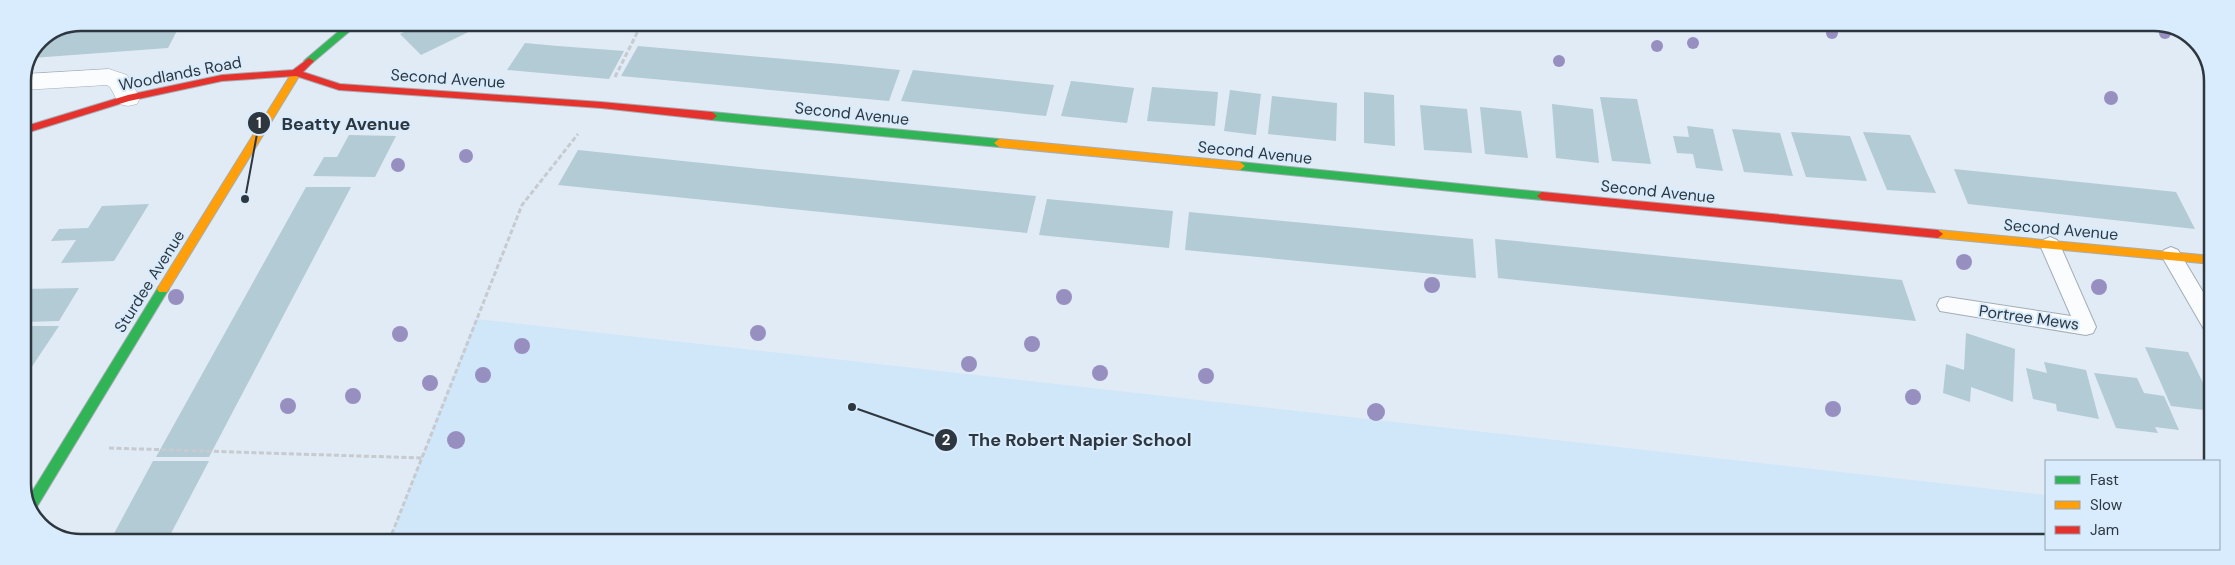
<svg xmlns="http://www.w3.org/2000/svg" width="2235" height="565" font-family="'DM Sans',sans-serif">
	<rect width="100%" height="100%" fill="#e0ebf5"/>
	<!-- built -->
	<path fill="#d0e6f9" d="M 476,319 L 2046,495 L 2046,542 L 389,541 Z"/>
	<!-- building -->
	<path fill="#b2cbd5" d="M 148,23 L 181,23 L 168,48 L 32,58 L 40,40 L 67,29 Z
		M 423,23 L 487,23 L 421,55 L 400,34 Z
		M 525,43 L 558,46 L 624,51 L 609,79 L 507,70 Z
		M 638,46 L 841,64 L 900,70 L 889,101 L 621,76 Z
		M 913,70 L 997,79 L 1054,85 L 1046,116 L 901,101 Z
		M 1071,81 L 1134,88 L 1127,123 L 1061,116 Z
		M 1152,87 L 1218,92 L 1215,126 L 1147,121 Z
		M 1230,90 L 1261,94 L 1256,135 L 1224,131 Z
		M 1364,92 L 1394,95 L 1395,146 L 1364,143 Z
		M 1272,96 L 1337,103 L 1336,141 L 1268,134 Z
		M 1600,97 L 1637,99 L 1651,164 L 1612,161 Z
		M 1552,104 L 1593,109 L 1599,163 L 1556,158 Z
		M 1420,105 L 1467,109 L 1472,153 L 1424,150 Z
		M 1480,107 L 1521,111 L 1528,158 L 1485,154 Z
		M 1687,126 L 1713,129 L 1723,171 L 1696,168 L 1693,154 L 1677,153 L 1673,136 L 1689,137 Z
		M 1732,129 L 1780,133 L 1793,176 L 1744,172 Z
		M 1791,132 L 1850,136 L 1867,181 L 1806,177 Z
		M 1863,132 L 1910,135 L 1936,193 L 1887,190 Z
		M 349,135 L 396,136 L 375,177 L 313,176 L 324,157 L 337,157 Z
		M 578,150 L 770,170 L 1036,196 L 1027,233 L 558,185 Z
		M 1954,169 L 2176,192 L 2195,229 L 1968,204 Z
		M 306,187 L 351,187 L 209,457 L 156,457 Z
		M 1047,199 L 1173,211 L 1169,248 L 1039,235 Z
		M 149,204 L 114,261 L 61,263 L 76,240 L 51,241 L 59,229 L 88,228 L 102,206 Z
		M 1189,212 L 1473,239 L 1476,278 L 1185,250 Z
		M 1495,239 L 1902,280 L 1916,321 L 1498,278 Z
		M 79,288 L 59,321 L 23,322 L 23,289 Z
		M 23,326 L 59,326 L 23,380 Z
		M 1966,333 L 2015,349 L 2013,402 L 1971,387 L 1970,402 L 1943,393 L 1946,364 L 1964,370 Z
		M 2145,347 L 2188,352 L 2206,389 L 2212,390 L 2212,411 L 2171,406 Z
		M 2044,362 L 2086,370 L 2099,419 L 2057,411 L 2056,404 L 2033,399 L 2026,368 L 2047,373 Z
		M 2094,373 L 2137,378 L 2144,393 L 2164,396 L 2179,430 L 2155,427 L 2158,433 L 2116,428 Z
		M 153,461 L 209,461 L 167,541 L 110,541 Z"/>
	<g fill="none" stroke-linecap="round" stroke-linejoin="round">
		<!-- lane casing -->
		<g stroke="#a4adb5" stroke-width="2">
			<path id="lane" d="M 2050,237 L 2057,240 L 2060,245 L 2096,327 L 2093,333 L 2086,335 L 1940,311 L 1937,305 L 1940,299 L 1947,297 L 2071,316 L 2040,245 L 2043,240 Z
				M 2171,247 L 2178,250 L 2212,307 L 2212,333 L 2205,331 L 2161,255 L 2164,250 Z"/>
		</g>
		<!-- street casing -->
		<g stroke="#a4adb5" stroke-width="1">
			<path id="street" d="M 109,69 L 127,75 L 140,98 L 137,104 L 128,106 L 119,104 L 110,87 L 107,85 L 23,90 L 23,81 L 26,74 Z"/>
		</g>
		<!-- fast casing -->
		<g stroke="#a4adb5" stroke-width="2">
			<path id="fast" d="M 352,23 L 365,23 L 351,30 L 312,63 L 306,63 L 304,61 L 306,59 L 345,26 Z
				M 712,112 L 999,139 L 1004,143 L 999,147 L 712,120 L 707,116 Z
				M 1240,162 L 1542,192 L 1547,196 L 1542,200 L 1240,170 L 1235,166 Z
				M 163,285 L 167,286 L 169,289 L 167,292 L 35,510 L 32,511 L 27,500 L 159,286 Z"/>
		</g>
		<!-- slow casing -->
		<g stroke="#a4adb5" stroke-width="2">
			<path id="slow" d="M 296,70 L 301,73 L 167,292 L 159,292 L 157,289 L 159,286 L 293,71 Z
				M 999,139 L 1240,162 L 1245,166 L 1240,170 L 999,147 L 994,143 Z
				M 1938,230 L 2212,256 L 2212,264 L 1938,238 L 1933,234 Z"/>
		</g>
		<!-- jam casing -->
		<g stroke="#a4adb5" stroke-width="2">
			<path id="jam" d="M 309,58 L 314,61 L 303,72 L 340,84 L 601,102 L 712,112 L 717,116 L 712,120 L 601,108 L 339,90 L 296,76 L 222,81 L 129,101 L 23,134 L 23,127 L 128,95 L 222,75 L 293,70 Z
				M 1542,192 L 1938,230 L 1943,234 L 1938,238 L 1542,200 L 1537,196 Z"/>
		</g>
		<!-- path -->
		<path stroke="#c7cacf" stroke-width="3" stroke-dasharray="5 2.5" stroke-linecap="butt" d="M 615,77 L 642,23
			M 109,448 L 422,458
			M 389,541 L 522,205 L 578,134"/>
		<!-- lane -->
		<use href="#lane" fill="#fafcfe" fill-rule="evenodd"/>
		<!-- street -->
		<use href="#street" fill="#fafcfe" fill-rule="evenodd"/>
		<!-- fast -->
		<use href="#fast" fill="#30b455" fill-rule="evenodd"/>
		<!-- slow -->
		<use href="#slow" fill="#ff9f0a" fill-rule="evenodd"/>
		<!-- jam -->
		<use href="#jam" fill="#e5322d" fill-rule="evenodd"/>
	</g>
	<!-- trees -->
	<g fill="#988fc1">
		<circle cx="1832" cy="33" r="6"/>
		<circle cx="2165" cy="33" r="6"/>
		<circle cx="1693" cy="43" r="6"/>
		<circle cx="1657" cy="46" r="6"/>
		<circle cx="1559" cy="61" r="6"/>
		<circle cx="2111" cy="98" r="7"/>
		<circle cx="466" cy="156" r="7"/>
		<circle cx="398" cy="165" r="7"/>
		<circle cx="1964" cy="262" r="8"/>
		<circle cx="1432" cy="285" r="8"/>
		<circle cx="2099" cy="287" r="8"/>
		<circle cx="176" cy="297" r="8"/>
		<circle cx="1064" cy="297" r="8"/>
		<circle cx="758" cy="333" r="8"/>
		<circle cx="400" cy="334" r="8"/>
		<circle cx="1032" cy="344" r="8"/>
		<circle cx="522" cy="346" r="8"/>
		<circle cx="969" cy="364" r="8"/>
		<circle cx="1100" cy="373" r="8"/>
		<circle cx="483" cy="375" r="8"/>
		<circle cx="1206" cy="376" r="8"/>
		<circle cx="430" cy="383" r="8"/>
		<circle cx="353" cy="396" r="8"/>
		<circle cx="1913" cy="397" r="8"/>
		<circle cx="288" cy="406" r="8"/>
		<circle cx="1833" cy="409" r="8"/>
		<circle cx="1376" cy="412" r="9"/>
		<circle cx="456" cy="440" r="9"/>
	</g>
	<g text-anchor="middle" stroke-width="4" stroke-linejoin="round" paint-order="stroke">
		<!-- street labels -->
		<g font-size="16" fill="#2e373f" stroke="#d8ecfd">
			<text transform="translate(180 73) rotate(-11)" y="6">Woodlands Road</text>
			<text transform="translate(448 78) rotate(4)" y="6">Second Avenue</text>
			<text transform="translate(852 113) rotate(6)" y="6">Second Avenue</text>
			<text transform="translate(1255 152) rotate(6)" y="6">Second Avenue</text>
			<text transform="translate(1658 191) rotate(6)" y="6">Second Avenue</text>
			<text transform="translate(2061 229) rotate(5)" y="6">Second Avenue</text>
			<text transform="translate(149 281) rotate(-58)" y="6">Sturdee Avenue</text>
			<text transform="translate(2029 317) rotate(8)" y="6">Portree Mews</text>
		</g>
	</g>
	<!-- crop -->
	<path d="M0 0H2235V565H0ZM81 31H2154A50 50 0 0 1 2204 81V484A50 50 0 0 1 2154 534H81A50 50 0 0 1 31 484V81A50 50 0 0 1 81 31Z" fill="#d8ecfd" fill-rule="evenodd"/>
	<path fill="none" stroke="#2e373f" stroke-width="2.5" d="M81 31H2154A50 50 0 0 1 2204 81V484A50 50 0 0 1 2154 534H81A50 50 0 0 1 31 484V81A50 50 0 0 1 81 31Z"/>
	<!-- callouts -->
	<path fill="none" stroke="#2e373f" stroke-width="2" d="M245 199L259 123M852 407L946 440"/>
	<g fill="#2e373f" stroke="#d8ecfd" stroke-width="2">
		<circle cx="245" cy="199" r="5"/>
		<circle cx="852" cy="407" r="5"/>
		<circle cx="259" cy="123" r="12"/>
		<circle cx="946" cy="440" r="12"/>
	</g>
	<g font-size="15" text-anchor="middle" font-weight="bold" fill="#fff">
		<text x="259" y="128">1</text>
		<text x="946" y="445">2</text>
	</g>
	<g font-size="18" text-anchor="middle" font-weight="bold" fill="#2e373f" stroke="#d8ecfd" stroke-width="4" stroke-linejoin="round" paint-order="stroke">
		<text x="346" y="130">Beatty Avenue</text>
		<text x="1080" y="446">The Robert Napier School</text>
	</g>
	<!-- legend -->
	<rect x="2045" y="460" width="175" height="90" fill="#d8ecfd" stroke="#94a4b1"/>
	<rect x="2055" y="476" width="25" height="8" fill="#30b455" stroke="#94a4b1"/>
	<text x="2090" y="485" font-size="15" fill="#2e373f">Fast</text>
	<rect x="2055" y="501" width="25" height="8" fill="#ff9f0a" stroke="#94a4b1"/>
	<text x="2090" y="510" font-size="15" fill="#2e373f">Slow</text>
	<rect x="2055" y="526" width="25" height="8" fill="#e5322d" stroke="#94a4b1"/>
	<text x="2090" y="535" font-size="15" fill="#2e373f">Jam</text>
</svg>
